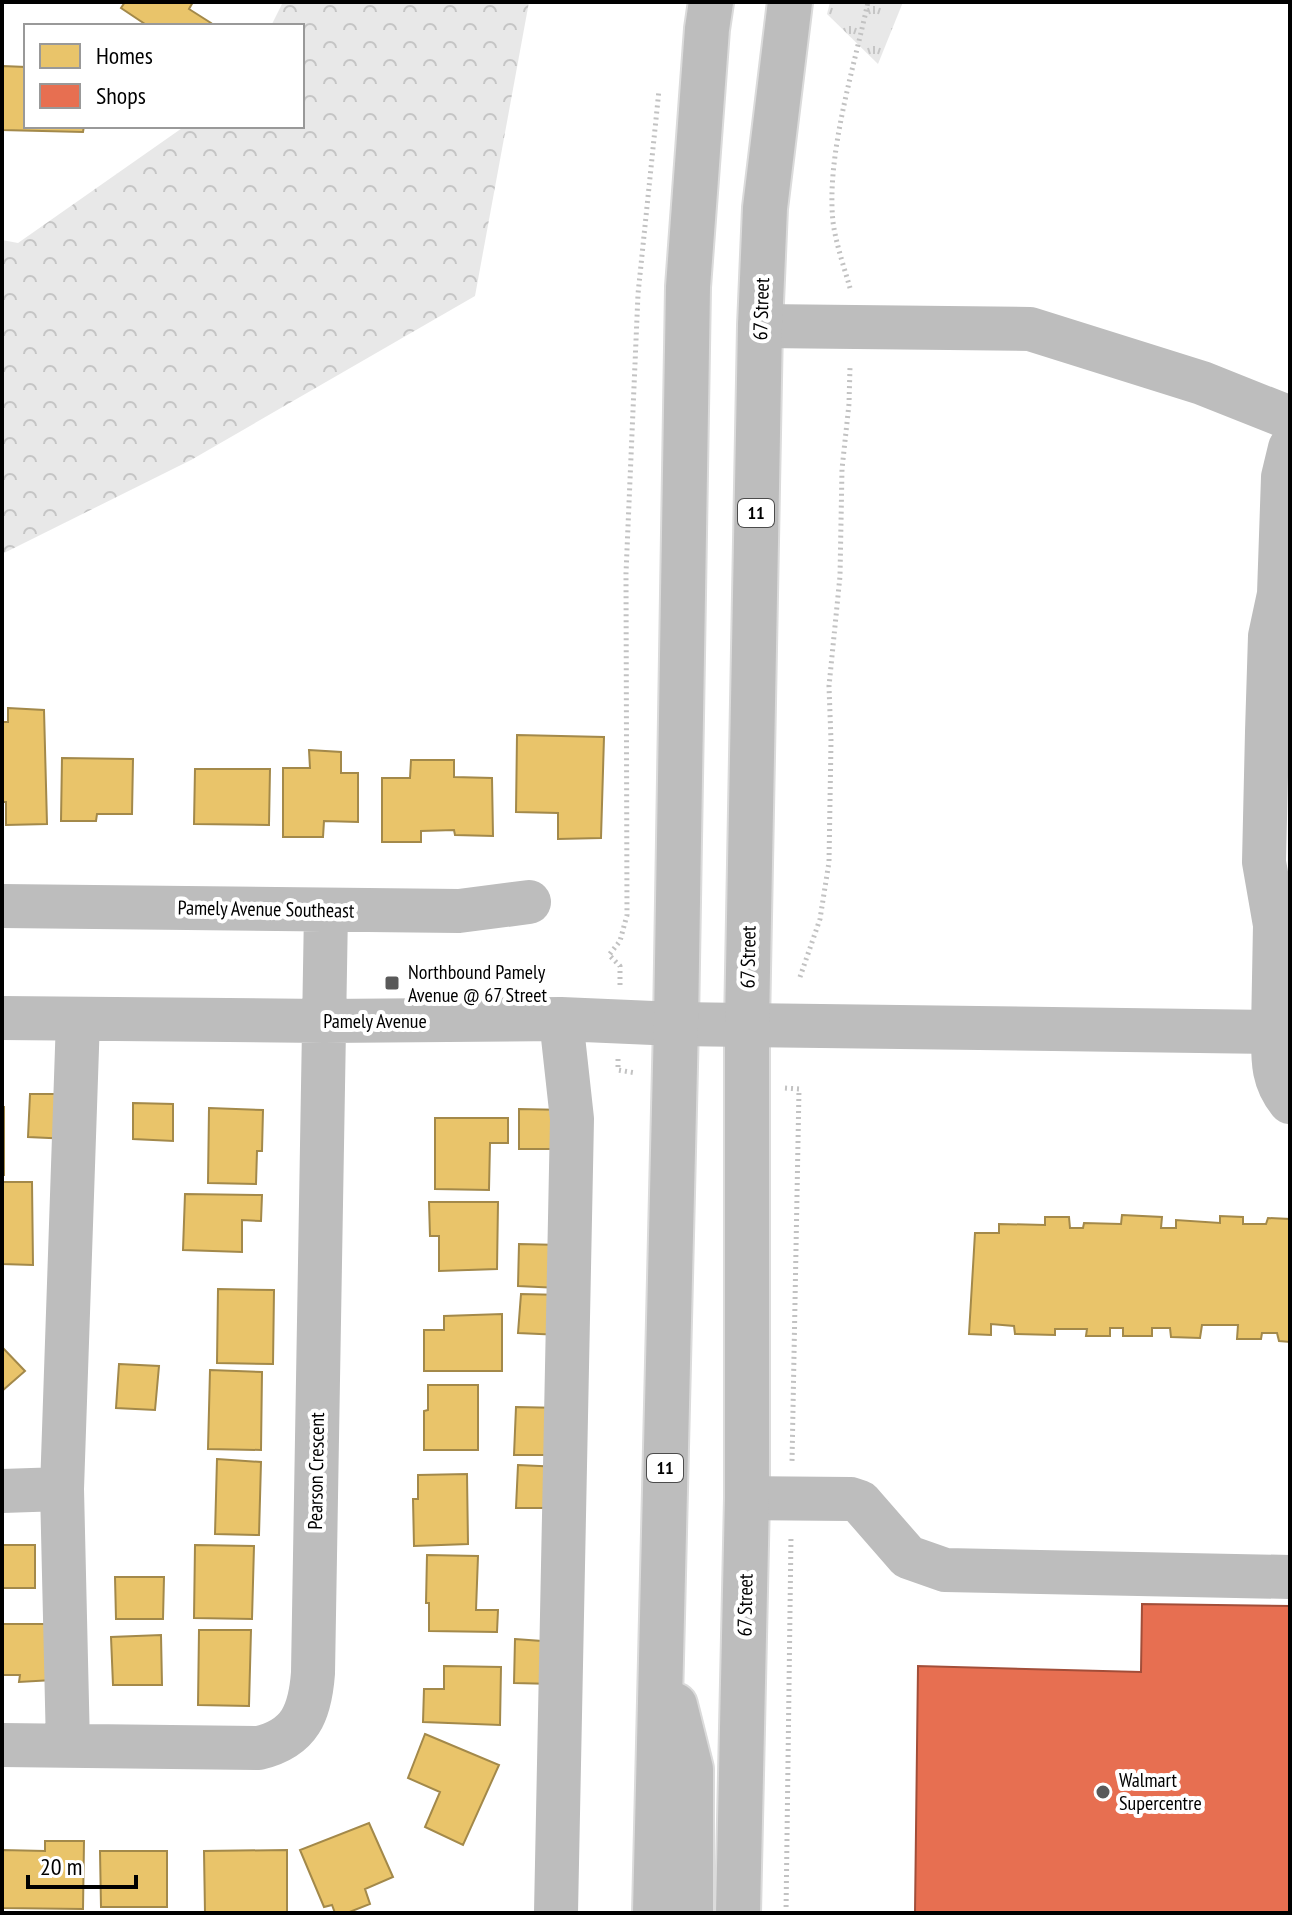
<svg xmlns="http://www.w3.org/2000/svg" width="1292" height="1915" font-family="'PT Sans Narrow',sans-serif">
	<defs>
		<pattern id="grass-tufts" width="24" height="20" patternUnits="userSpaceOnUse" patternTransform="scale(2)"><rect width="24" height="20" fill="#e8e8e8"/><path d="M3 7l-1-3M5 7V3M7 7l1-3M15 17l-1-3M17 17v-4M19 17l1-3" fill="none" stroke="#c5c5c5"/></pattern>
		<pattern id="forest-crowns" width="20" height="18" patternUnits="userSpaceOnUse" patternTransform="scale(2)"><rect width="20" height="18" fill="#e8e8e8"/><path d="M2 6a3 3 0 1 1 6 0M12 15a3 3 0 1 1 6 0" fill="none" stroke="#c5c5c5"/></pattern>
	</defs>
	<rect width="100%" height="100%" fill="#fff"/>
	<!-- grass -->
	<path fill="url(#grass-tufts)" d="M 830,2 L 903,2 L 878,64 L 827,14 Z"/>
	<!-- forest -->
	<path fill="url(#forest-crowns)" d="M 283,2 L 529,2 L 475,296 L 191,460 L 2,554 L 2,240 L 18,243 L 185,126 L 302,126 L 302,26 L 271,26 Z"/>
	<!-- homes -->
	<path fill="#e9c46a" stroke="#a3894a" stroke-width="2" d="M 125,2 L 193,2 L 189,9 L 211,23 L 209,26 L 148,26 L 121,8 Z
		M 2,66 L 26,67 L 26,126 L 84,126 L 83,132 L 2,130 Z
		M 8,708 L 44,710 L 47,824 L 6,825 L 6,802 L 2,802 L 2,722 L 8,722 Z
		M 517,735 L 604,737 L 601,838 L 558,839 L 558,813 L 516,812 Z
		M 309,750 L 341,752 L 341,773 L 358,773 L 358,822 L 324,821 L 323,837 L 283,837 L 283,768 L 310,768 Z
		M 62,758 L 133,759 L 132,814 L 97,814 L 96,821 L 61,821 Z
		M 411,760 L 454,760 L 454,777 L 492,778 L 493,836 L 455,835 L 454,830 L 421,831 L 421,842 L 382,842 L 382,778 L 410,778 Z
		M 195,769 L 270,769 L 269,825 L 194,824 Z
		M 30,1094 L 70,1094 L 70,1139 L 28,1137 Z
		M 133,1103 L 173,1104 L 173,1141 L 133,1139 Z
		M 2,1107 L 4,1107 L 4,1175 L 2,1175 Z
		M 209,1108 L 263,1110 L 262,1151 L 257,1151 L 256,1184 L 208,1183 Z
		M 519,1109 L 566,1110 L 565,1149 L 519,1149 Z
		M 435,1118 L 508,1118 L 508,1143 L 490,1143 L 489,1190 L 435,1189 Z
		M 2,1182 L 32,1182 L 33,1265 L 2,1264 Z
		M 185,1194 L 262,1195 L 261,1221 L 242,1220 L 242,1252 L 183,1250 Z
		M 429,1202 L 498,1202 L 497,1269 L 439,1271 L 439,1236 L 430,1236 Z
		M 1122,1215 L 1162,1217 L 1161,1228 L 1176,1228 L 1176,1220 L 1220,1223 L 1220,1216 L 1243,1217 L 1243,1224 L 1266,1224 L 1268,1218 L 1290,1219 L 1290,1342 L 1279,1341 L 1277,1333 L 1262,1333 L 1261,1339 L 1237,1339 L 1238,1325 L 1202,1325 L 1200,1338 L 1171,1337 L 1170,1328 L 1152,1328 L 1152,1336 L 1123,1336 L 1123,1328 L 1110,1328 L 1110,1336 L 1086,1336 L 1087,1329 L 1055,1329 L 1055,1335 L 1015,1334 L 1014,1326 L 991,1324 L 991,1335 L 969,1334 L 975,1233 L 999,1233 L 999,1224 L 1045,1225 L 1045,1217 L 1069,1217 L 1070,1228 L 1083,1228 L 1084,1223 L 1121,1224 Z
		M 519,1244 L 561,1245 L 559,1288 L 518,1286 Z
		M 218,1289 L 274,1290 L 273,1364 L 217,1363 Z
		M 521,1294 L 563,1295 L 561,1335 L 518,1333 Z
		M 502,1314 L 502,1371 L 424,1371 L 424,1330 L 444,1330 L 444,1316 Z
		M 2,1347 L 25,1371 L 2,1391 Z
		M 119,1364 L 159,1366 L 155,1410 L 116,1408 Z
		M 210,1370 L 262,1372 L 261,1450 L 208,1449 Z
		M 428,1385 L 478,1385 L 478,1450 L 424,1450 L 424,1411 L 428,1410 Z
		M 516,1407 L 563,1408 L 561,1455 L 514,1455 Z
		M 217,1459 L 261,1462 L 259,1535 L 215,1534 Z
		M 518,1465 L 561,1467 L 559,1508 L 516,1508 Z
		M 467,1474 L 468,1544 L 414,1546 L 413,1499 L 418,1499 L 418,1475 Z
		M 2,1545 L 35,1545 L 35,1588 L 2,1588 Z
		M 195,1545 L 254,1546 L 252,1619 L 194,1618 Z
		M 427,1555 L 478,1556 L 476,1610 L 498,1610 L 497,1632 L 429,1631 L 429,1603 L 426,1603 Z
		M 115,1577 L 164,1577 L 163,1619 L 116,1619 Z
		M 2,1624 L 52,1624 L 53,1680 L 19,1682 L 20,1675 L 2,1675 Z
		M 199,1630 L 251,1630 L 249,1706 L 198,1705 Z
		M 161,1635 L 162,1685 L 113,1685 L 111,1637 Z
		M 515,1639 L 555,1642 L 554,1684 L 514,1683 Z
		M 444,1666 L 501,1667 L 500,1725 L 423,1722 L 424,1689 L 444,1689 Z
		M 425,1734 L 499,1765 L 463,1845 L 425,1827 L 440,1792 L 408,1778 Z
		M 369,1823 L 393,1877 L 365,1889 L 370,1904 L 347,1913 L 335,1913 L 332,1905 L 324,1907 L 300,1850 Z
		M 45,1841 L 84,1841 L 83,1909 L 2,1908 L 2,1850 L 45,1851 Z
		M 287,1850 L 287,1913 L 205,1913 L 204,1851 Z
		M 100,1851 L 167,1851 L 167,1907 L 101,1907 Z"/>
	<!-- shops -->
	<path fill="#e76f51" stroke="#a24e39" stroke-width="2" d="M 1142,1604 L 1290,1606 L 1290,1913 L 915,1913 L 918,1666 L 1141,1672 Z"/>
	<g fill="none" stroke-linecap="round" stroke-linejoin="round">
		<!-- major casing -->
		<g stroke="#dbdbdb" stroke-width="48">
			<path id="major" d="M 675,1705 L 691,1769 L 691,1913
				M 655,1913 L 676,1024 L 688,287 L 707,29 L 711,2
				M 738,1913 L 747,1498 L 747,1025 L 760,326 L 765,208 L 790,2"/>
		</g>
		<!-- path -->
		<path stroke="#c2c2c2" stroke-width="5" stroke-dasharray="2 4" stroke-linecap="butt" d="M 850,288 C 844,267 836,244 833,222 C 826,155 854,68 868,2
			M 800,977 L 820,919 L 829,862 L 831,741 L 829,686 L 840,576 L 842,469 L 849,404 L 850,367
			M 620,985 L 620,966 L 609,955 L 620,941 L 627,915 L 626,573 L 638,294 L 659,90
			M 618,1059 L 618,1070 L 636,1073
			M 785,1088 L 799,1089 L 792,1462
			M 786,1913 L 791,1536"/>
		<!-- minor -->
		<path stroke="#bdbdbd" stroke-width="44" d="M 760,326 L 1030,329 L 1202,383 L 1290,418
			M 2,906 L 459,911 L 529,902
			M 2,1018 L 324,1021 L 561,1019 L 676,1024 L 1273,1032 L 1275,925 L 1264,862 L 1267,732 L 1270,636 L 1279,594 L 1283,477 L 1290,448
			M 1273,1032 C 1273,1060 1272,1080 1290,1102
			M 2,1491 L 62,1489
			M 747,1498 L 851,1499 L 860,1502 L 908,1557 L 945,1570 L 1290,1577
			M 2,1745 L 259,1748 C 300,1738 310,1713 313,1673 L 326,911
			M 68,1746 L 62,1489 L 78,1019
			M 556,1913 L 572,1119 L 561,1019"/>
		<!-- major -->
		<use href="#major" stroke="#bdbdbd" stroke-width="44"/>
	</g>
	<!-- markers -->
	<g fill="#595959" stroke="#fff" stroke-width="3">
		<rect x="384" y="975" width="16" height="16" rx="4"/>
		<circle cx="1103" cy="1792" r="8"/>
	</g>
	<g text-anchor="middle" stroke-width="8" stroke-linejoin="round" paint-order="stroke">
		<!-- shield labels -->
		<g fill="#fff" stroke="#4c4c4c" stroke-width="2">
			<rect x="738" y="499" width="36" height="28" rx="6"/>
			<rect x="647" y="1454" width="36" height="28" rx="6"/>
		</g>
		<g font-size="18" font-weight="bold" fill="#000">
			<text x="756" y="519">11</text>
			<text x="665" y="1474">11</text>
		</g>
		<!-- street labels -->
		<g font-size="20" fill="#000" stroke="#fff">
			<text transform="translate(761 309) rotate(-88)" y="7">67 Street</text>
			<text transform="translate(266 909) rotate(1)" y="7">Pamely Avenue Southeast</text>
			<text transform="translate(748 957) rotate(-89)" y="7">67 Street</text>
			<text x="375" y="1028">Pamely Avenue</text>
			<text transform="translate(316 1471) rotate(-89)" y="7">Pearson Crescent</text>
			<text transform="translate(745 1605) rotate(-89)" y="7">67 Street</text>
		</g>
		<!-- poi labels -->
		<g font-size="20" fill="#000" stroke="#fff" text-anchor="start">
			<text x="408" y="979">Northbound Pamely<tspan x="408" dy="23">Avenue @ 67 Street</tspan></text>
			<text x="1119" y="1787">Walmart<tspan x="1119" dy="23">Supercentre</tspan></text>
		</g>
	</g>
	<!-- border -->
	<rect width="1292" height="1915" fill="none" stroke="#000000" stroke-width="8"/>
	<!-- legend -->
	<rect x="24" y="24" width="280" height="104" fill="#ffffff" stroke="#999999" stroke-width="2"/>
	<rect x="40" y="44" width="40" height="24" fill="#e9c46a" stroke="#999999" stroke-width="2"/>
	<text x="96" y="64" font-size="24" fill="#000000">Homes</text>
	<rect x="40" y="84" width="40" height="24" fill="#e76f51" stroke="#999999" stroke-width="2"/>
	<text x="96" y="104" font-size="24" fill="#000000">Shops</text>
	<!-- scale -->
	<path d="M28 1875v12h108v-12" fill="none" stroke="#000000" stroke-width="4"/>
	<text x="40" y="1875" font-size="24" fill="#000000" stroke="#ffffff" stroke-width="6" paint-order="stroke">20 m</text>
</svg>
